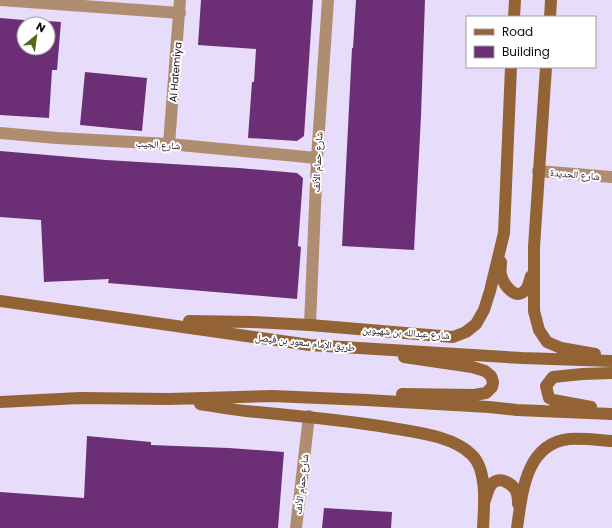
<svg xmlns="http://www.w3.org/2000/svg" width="612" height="528" font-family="Poppins,'Noto Naskh Arabic',sans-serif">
	<rect width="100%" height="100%" fill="#e7dcfa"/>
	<!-- building -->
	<path fill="#6c2f76" d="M 201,0 L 313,0 L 304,136 L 297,141 L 248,138 L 252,82 L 254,82 L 256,49 L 198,45 Z
		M 356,0 L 425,0 L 421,116 L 414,250 L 342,246 L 352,48 L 353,48 Z
		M 0,18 L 24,20 L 24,48 L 48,48 L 48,21 L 61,22 L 57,70 L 52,70 L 49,118 L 0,115 Z
		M 85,72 L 147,78 L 142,131 L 80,125 Z
		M 0,151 L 106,160 L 239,168 L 297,173 L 303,178 L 298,246 L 301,247 L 297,299 L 108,283 L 109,279 L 44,282 L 41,220 L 0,217 Z
		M 87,436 L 151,442 L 151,445 L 229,448 L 284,452 L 278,528 L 0,528 L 0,492 L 84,498 Z
		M 324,508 L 392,512 L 391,528 L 322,528 Z"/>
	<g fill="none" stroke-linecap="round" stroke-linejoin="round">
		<!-- street -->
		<path stroke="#af8d70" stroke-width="12" d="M 1,0 L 180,13
			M 0,133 L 57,138 L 169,144 L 317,158
			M 169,144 L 180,0
			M 538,171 L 612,177
			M 310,325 L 317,158 L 328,0
			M 296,528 L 309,416"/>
		<!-- secondary -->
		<path stroke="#946335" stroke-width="12" d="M 514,17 L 515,0
			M 550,17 L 551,0
			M 546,67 L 534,247 L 534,311 L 539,330 L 547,342 L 561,348 L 595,354
			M 501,262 C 501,266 500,271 501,275 C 504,286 517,303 527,288 C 529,284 530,279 531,276
			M 0,301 L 310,345 L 522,358 L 612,361
			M 189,321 L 252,322 L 310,325 L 453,337 L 466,332 L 476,324 L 484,310 L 490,291 L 504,233 L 511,67
			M 402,394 L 474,395 L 486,393 L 492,387 L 493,382 L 491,376 L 485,371 L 472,367 L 404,357
			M 0,402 L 80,398 L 169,399 L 272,396 L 366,400 L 489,407 L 517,410 L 612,414
			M 200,404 C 219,407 238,411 257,412 C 300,416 343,420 386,427 C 412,432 452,435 472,455 C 488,471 484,507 483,528
			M 591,407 L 553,400 L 549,398 L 546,386 L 553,377 L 582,374 L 612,373
			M 485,500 C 487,495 488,489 491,485 C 498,475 512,483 516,491 C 518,495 518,500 518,504
			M 517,528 C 522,494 525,444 569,439 C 583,438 598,440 612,441"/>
	</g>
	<g text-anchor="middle" stroke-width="4" stroke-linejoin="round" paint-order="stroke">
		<!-- street labels -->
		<g font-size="10" fill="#100b18" stroke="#fff">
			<text transform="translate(175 72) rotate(-85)" y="4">Al Hatemiya</text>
			<text transform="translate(158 144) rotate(4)" y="4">شارع الجيب</text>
			<text transform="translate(317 162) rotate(-87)" y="4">شارع حمام الأنف</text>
			<text transform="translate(575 174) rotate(5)" y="4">شارع الحديدة</text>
			<text transform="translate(406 332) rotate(4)" y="4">شارع عبدالله بن شهيوين</text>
			<text transform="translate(305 342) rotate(6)" y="4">طريق الإمام سعود بن فيصل</text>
			<text transform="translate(301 484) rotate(-83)" y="4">شارع حمام الأنف</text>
		</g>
	</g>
	<!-- legend -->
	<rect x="466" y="16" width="130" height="52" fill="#ffffff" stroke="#9f9da3"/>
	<rect x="474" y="29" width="20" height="6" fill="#946335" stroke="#9f9da3"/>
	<text x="502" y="36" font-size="12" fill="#100b18">Road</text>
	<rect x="474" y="46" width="20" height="12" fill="#6c2f76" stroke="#9f9da3"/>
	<text x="502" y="56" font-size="12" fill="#100b18">Building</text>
	<!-- north arrow -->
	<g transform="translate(36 36) rotate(29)"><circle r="19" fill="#ffffff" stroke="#9f9da3"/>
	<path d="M0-3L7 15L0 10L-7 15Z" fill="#556815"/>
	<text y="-6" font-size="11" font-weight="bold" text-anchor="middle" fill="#100b18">N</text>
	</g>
</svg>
